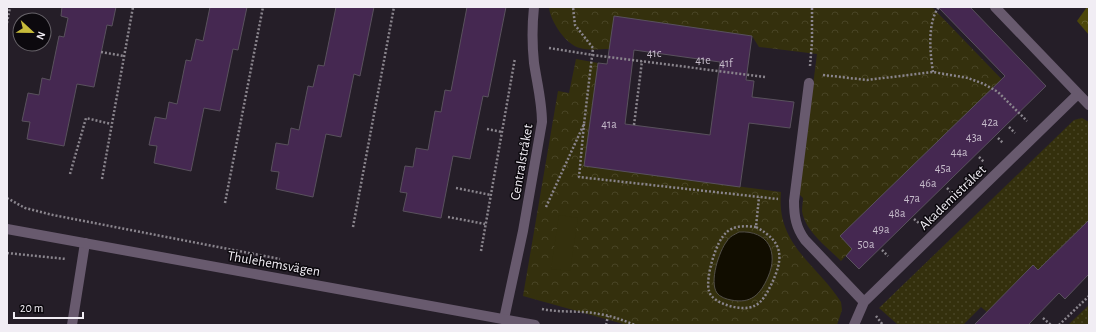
<svg xmlns="http://www.w3.org/2000/svg" width="1096" height="332" font-family="'Alegreya Sans',sans-serif">
	<defs>
		<pattern id="grass-dots" width="8" height="8" patternUnits="userSpaceOnUse"><rect width="8" height="8" fill="#34300d"/><path d="M2 2h.1M6 6h.1" fill="none" stroke="#484425" stroke-width="1.8" stroke-linecap="round"/></pattern>
		<pattern id="forest-crowns" width="20" height="18" patternUnits="userSpaceOnUse"><rect width="20" height="18" fill="#4c4609"/><path d="M2 6a3 3 0 1 1 6 0M12 15a3 3 0 1 1 6 0" fill="none" stroke="#66612d"/></pattern>
		<pattern id="park-crowns" width="20" height="18" patternUnits="userSpaceOnUse"><rect width="20" height="18" fill="#34300d"/><path d="M2 6a3 3 0 1 1 6 0M12 15a3 3 0 1 1 6 0" fill="none" stroke="#484425"/></pattern>
	</defs>
	<rect width="100%" height="100%" fill="#251e28"/>
	<!-- grass -->
	<path fill="url(#grass-dots)" d="M 1082,118 L 1089,122 L 1089,220 L 1038,270 L 1033,265 L 987,312 L 981,307 L 963,325 L 897,325 L 897,324 L 879,308 L 1074,120 Z
		M 1089,305 L 1089,325 L 1068,325 Z"/>
	<!-- forest -->
	<path fill="url(#forest-crowns)" d="M 1087,7 L 1089,7 L 1089,35 L 1077,21 Z"/>
	<!-- park -->
	<path fill="url(#park-crowns)" d="M 549,7 L 932,7 L 1014,92 L 984,96 L 840,236 L 852,249 L 841,261 C 827,247 805,231 802,211 C 802,207 803,202 803,198 L 799,194 L 817,54 L 759,47 L 752,36 L 614,16 L 609,49 C 600,49 589,51 580,48 C 566,45 550,21 549,7 Z
		M 576,59 L 598,63 L 584,166 L 781,192 C 776,245 816,263 841,302 L 842,310 L 837,325 L 627,325 L 523,296 L 558,91 L 569,93 Z"/>
	<!-- garden -->
	<path fill="#34300d" d="M 559,215 L 578,218 L 570,271 L 551,269 Z"/>
	<!-- water -->
	<path fill="#110d00" stroke="#545049" d="M 739,232 C 768,230 779,252 768,277 C 760,295 751,304 731,300 C 726,299 720,297 717,293 C 709,282 719,251 727,241 C 730,236 734,235 739,232 Z"/>
	<!-- building -->
	<path fill="#452851" stroke="#59515d" fill-rule="evenodd" d="M 62,7 L 116,7 L 112,26 L 107,25 L 94,87 L 77,84 L 64,146 L 27,139 L 30,122 L 22,121 L 28,93 L 39,95 L 42,78 L 50,80 L 59,36 L 64,37 L 68,18 L 61,16 Z
		M 210,7 L 247,7 L 238,50 L 233,49 L 220,111 L 204,108 L 191,171 L 154,163 L 157,146 L 149,145 L 155,117 L 166,119 L 169,102 L 177,104 L 186,60 L 191,61 L 196,39 L 203,41 Z
		M 336,7 L 374,7 L 360,76 L 354,74 L 341,137 L 326,134 L 313,197 L 276,189 L 279,172 L 271,171 L 276,143 L 288,145 L 291,128 L 299,130 L 308,86 L 313,87 L 318,65 L 324,66 Z
		M 467,7 L 506,7 L 488,97 L 483,96 L 470,159 L 453,156 L 441,218 L 403,211 L 407,193 L 400,192 L 405,166 L 413,167 L 416,148 L 428,150 L 435,111 L 441,112 L 445,90 L 451,91 Z
		M 938,7 L 970,7 L 1046,86 L 859,269 L 846,256 L 852,249 L 840,236 L 1005,76 Z
		M 614,16 L 752,36 L 746,80 L 754,81 L 752,97 L 794,102 L 790,128 L 749,123 L 740,187 L 584,166 L 598,63 L 607,64 ZM 634,50 L 720,62 L 710,135 L 625,124 Z
		M 1089,220 L 1089,274 L 1065,299 L 1059,293 L 1028,325 L 974,325 L 1033,265 L 1038,270 Z"/>
	<g fill="none" stroke-linecap="round" stroke-linejoin="round">
		<!-- path -->
		<path stroke="#8a858d" stroke-width="2.5" stroke-dasharray="2 2" stroke-linecap="butt" d="M 7,23 L 10,7
			M 549,48 L 593,55 L 765,77
			M 101,52 L 124,56
			M 810,66 L 812,42 L 812,7
			M 933,72 C 930,53 927,22 939,7
			M 823,75 L 867,80 L 933,72 L 968,78 L 984,84 L 998,92 L 1027,121
			M 584,124 L 579,177 L 778,199
			M 634,125 L 642,61
			M 1009,127 L 1015,133
			M 487,129 L 502,132
			M 998,138 L 1003,143
			M 979,157 L 984,162
			M 70,174 L 86,118 L 111,124
			M 102,179 L 133,7
			M 456,188 L 491,195
			M 947,188 L 952,193
			M 7,198 L 25,208 L 53,215 L 280,259
			M 225,203 L 263,7
			M 546,207 L 584,124 L 593,48 L 575,25 L 573,7
			M 448,217 L 485,224
			M 914,219 L 920,224
			M 353,227 L 394,7
			M 756,227 C 784,242 784,258 771,285 C 767,293 762,303 754,306 C 743,312 712,304 709,291 C 705,279 716,240 727,232 C 734,225 747,226 756,227 L 759,197
			M 882,250 L 888,256
			M 481,251 L 515,58
			M 7,253 L 66,259
			M 542,309 C 561,313 580,310 599,314 C 612,316 623,320 635,325
			M 876,316 L 883,325
			M 1043,318 L 1051,325
			M 606,325 L 608,316
			M 1059,325 L 1089,296"/>
		<!-- minor -->
		<path stroke="#685a6e" stroke-width="10" d="M 995,7 L 1089,105
			M 809,83 L 794,201 C 794,216 796,228 805,240 L 864,302
			M 504,319 L 523,231 L 542,122 C 542,102 537,83 534,63 C 532,44 532,26 534,7
			M 72,325 L 85,243
			M 854,325 L 864,302 L 1078,94"/>
		<!-- tertiary -->
		<path stroke="#685a6e" stroke-width="10" d="M 7,229 L 535,325"/>
	</g>
	<g text-anchor="middle" stroke-width="3" stroke-linejoin="round" paint-order="stroke">
		<!-- number labels -->
		<g font-size="12" fill="#c6bccb">
			<text x="654" y="57">41c</text>
			<text x="703" y="64">41e</text>
			<text x="726" y="67">41f</text>
			<text x="990" y="126">42a</text>
			<text x="609" y="128">41a</text>
			<text x="974" y="141">43a</text>
			<text x="959" y="156">44a</text>
			<text x="943" y="172">45a</text>
			<text x="928" y="187">46a</text>
			<text x="912" y="202">47a</text>
			<text x="897" y="217">48a</text>
			<text x="881" y="233">49a</text>
			<text x="866" y="248">50a</text>
		</g>
		<!-- street labels -->
		<g font-size="14" fill="#f1edf4" stroke="#0c090e">
			<text transform="translate(521 162) rotate(-80)" y="5">Centralstråket</text>
			<text transform="translate(952 197) rotate(-44)" y="5">Akademistråket</text>
			<text transform="translate(274 263) rotate(10)" y="5">Thulehemsvägen</text>
		</g>
	</g>
	<!-- border -->
	<rect width="1096" height="332" fill="none" stroke="#f1edf4" stroke-width="16"/>
	<!-- north arrow -->
	<g transform="translate(32 32) rotate(112)"><circle r="19" fill="#0c090e" stroke="#68646a"/>
	<path d="M0-3L7 15L0 10L-7 15Z" fill="#c7bb3b"/>
	<text y="-6" font-size="11" font-weight="bold" text-anchor="middle" fill="#f1edf4">N</text>
	</g>
	<!-- scale -->
	<path d="M14 312v6h69v-6" fill="none" stroke="#f1edf4" stroke-width="2"/>
	<text x="20" y="312" font-size="12" fill="#f1edf4" stroke="#0c090e" stroke-width="3" paint-order="stroke">20 m</text>
</svg>
